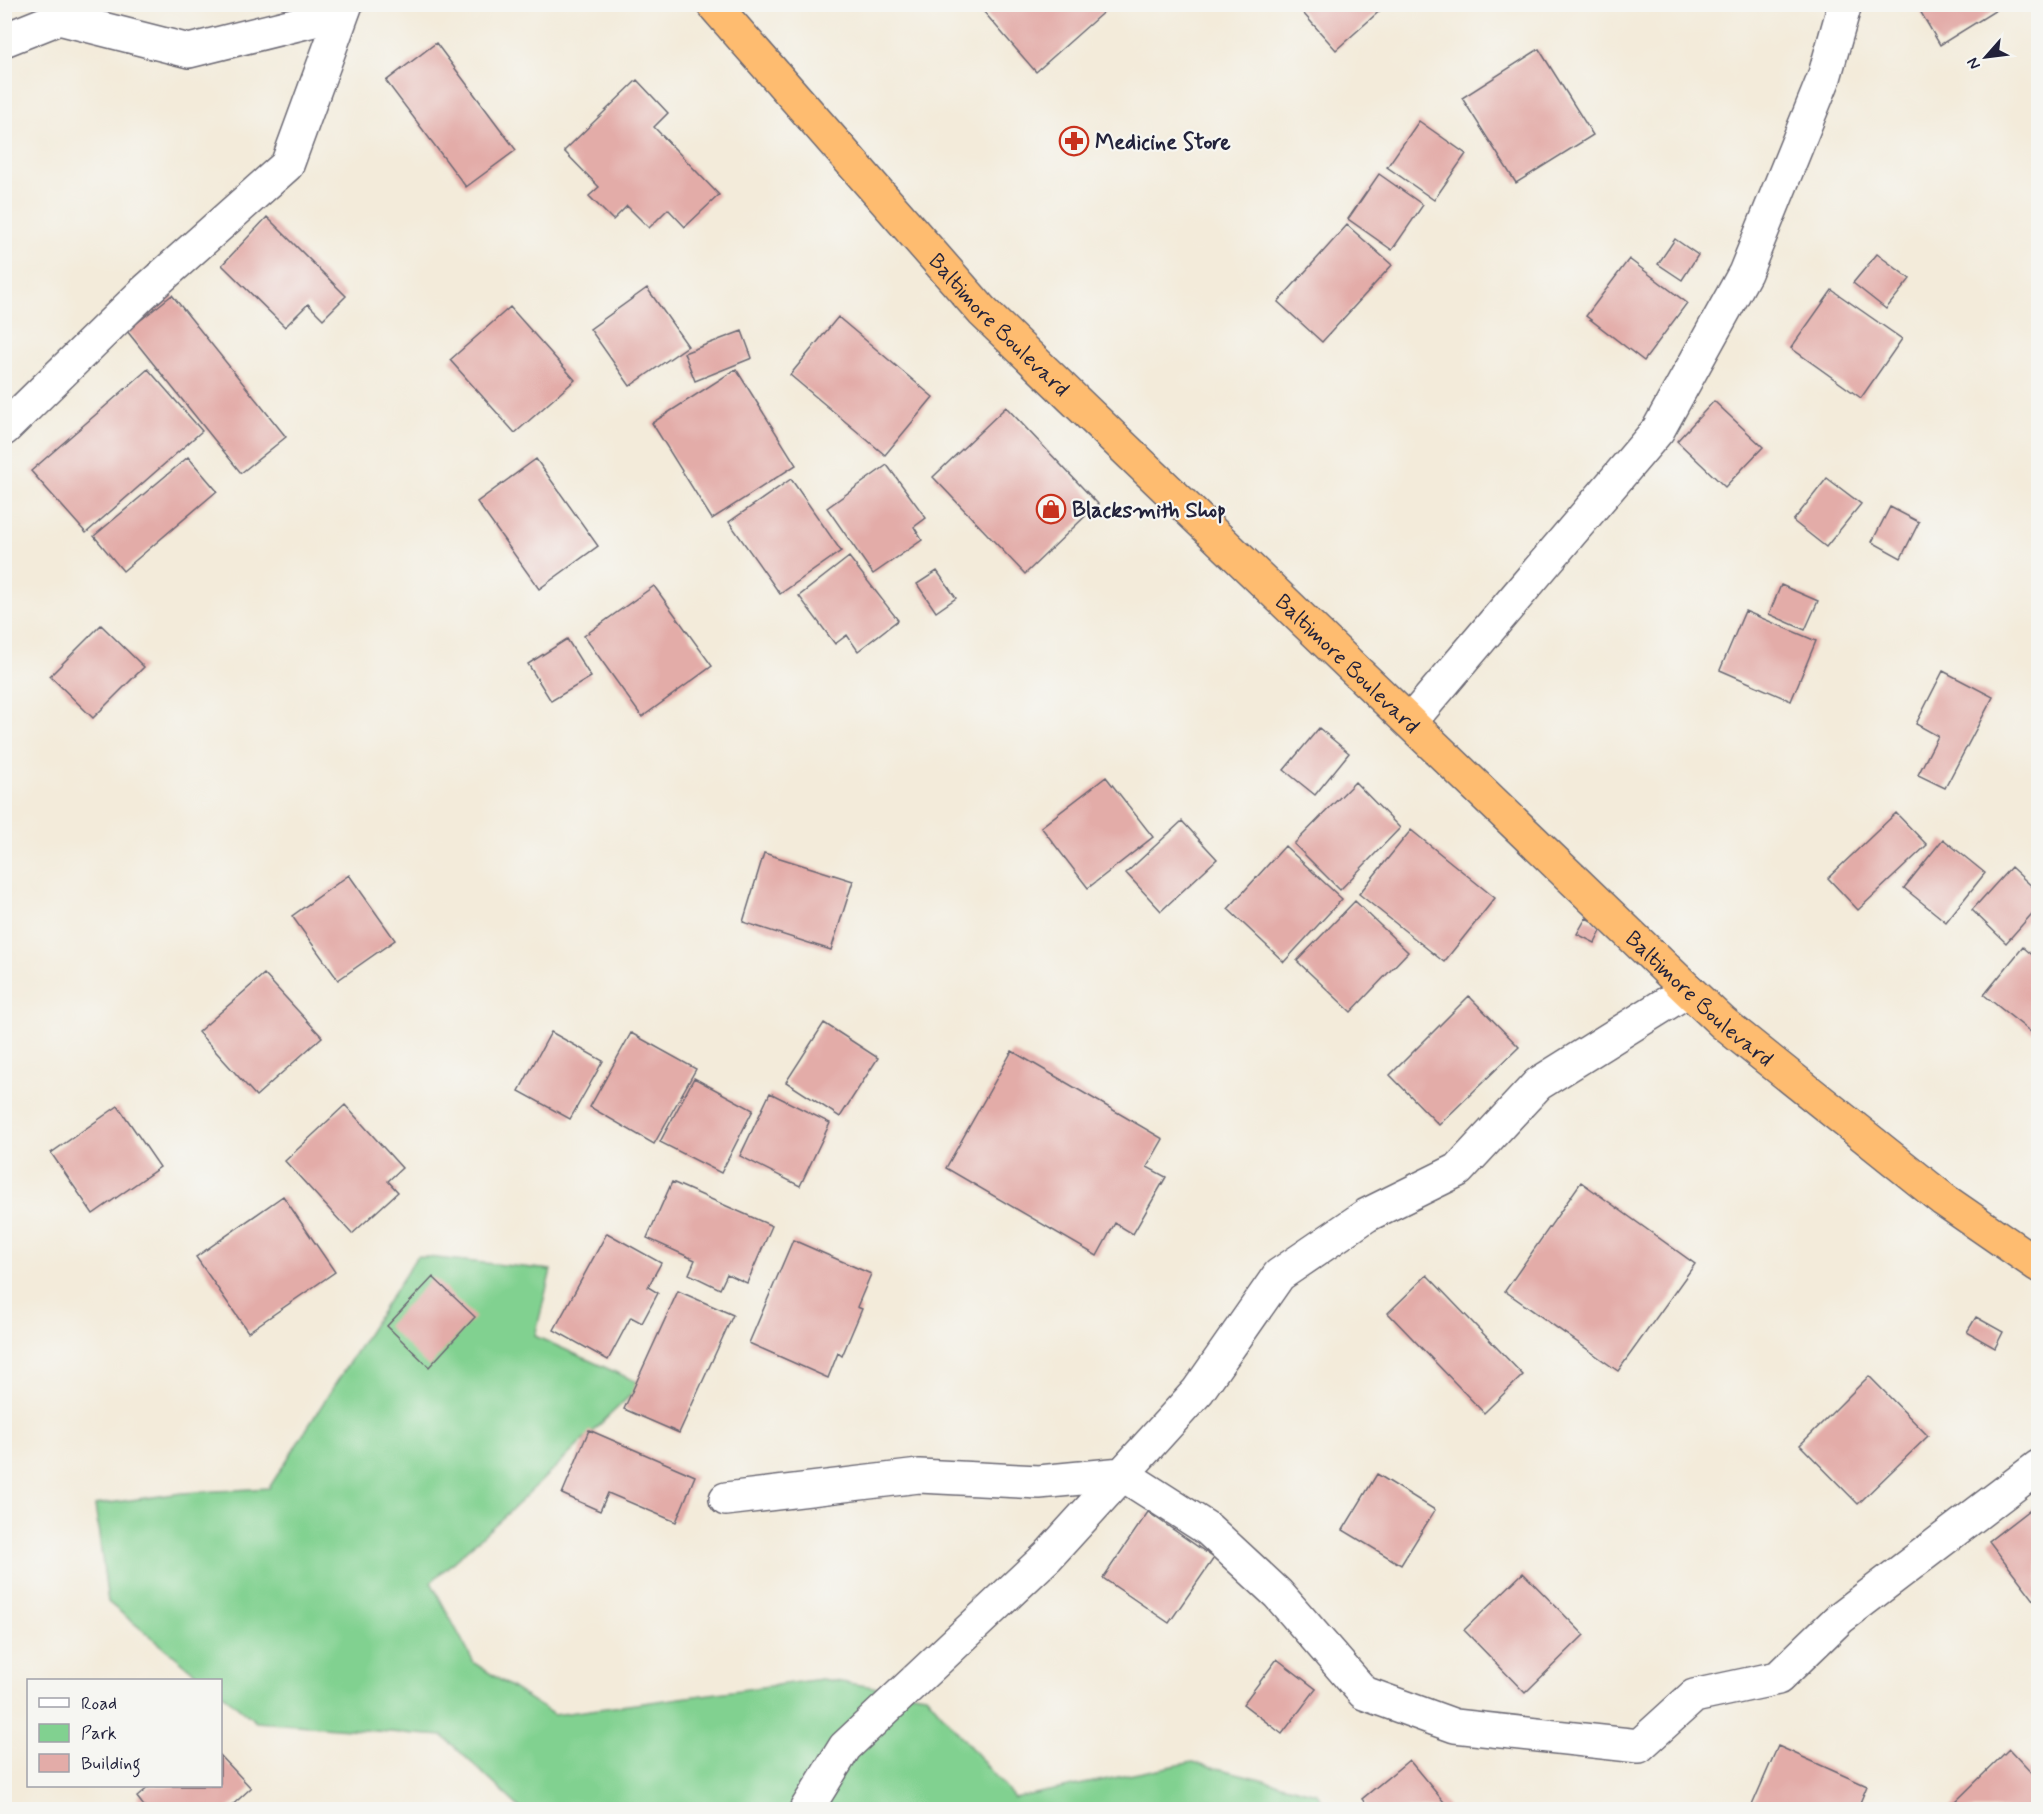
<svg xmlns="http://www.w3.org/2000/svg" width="2043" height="1814" font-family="Mynerve,sans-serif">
	<rect width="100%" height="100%" fill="#f6f6f2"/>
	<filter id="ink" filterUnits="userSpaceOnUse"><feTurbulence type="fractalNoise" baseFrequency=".0167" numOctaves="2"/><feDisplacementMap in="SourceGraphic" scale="12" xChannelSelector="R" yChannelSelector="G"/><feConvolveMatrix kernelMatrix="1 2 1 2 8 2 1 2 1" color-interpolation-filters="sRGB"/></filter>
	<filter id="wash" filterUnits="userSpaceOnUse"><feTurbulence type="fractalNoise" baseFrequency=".008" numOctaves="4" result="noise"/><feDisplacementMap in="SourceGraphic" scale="24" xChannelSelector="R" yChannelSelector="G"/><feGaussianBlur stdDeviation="1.35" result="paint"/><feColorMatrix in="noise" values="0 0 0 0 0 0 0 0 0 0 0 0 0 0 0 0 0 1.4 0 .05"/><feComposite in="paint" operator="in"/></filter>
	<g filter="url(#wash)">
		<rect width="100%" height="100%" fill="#f3ebda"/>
		<!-- green -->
		<path fill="#81d190" stroke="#527a66" stroke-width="1.5" d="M 417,1256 L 551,1270 L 535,1336 L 642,1384 L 509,1512 L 431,1582 L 474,1663 L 554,1715 L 821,1679 L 926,1695 L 1014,1798 L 1193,1762 L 1316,1793 L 1328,1809 L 521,1809 L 443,1736 L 256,1722 L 221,1693 L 220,1680 L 204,1680 L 108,1602 L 95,1505 L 182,1493 L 269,1488 Z"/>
		<g id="blocks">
			<!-- building -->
			<path fill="#e3aca8" d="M 977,4 L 1105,4 L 1108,8 L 1036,72 Z
				M 1295,4 L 1384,4 L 1385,6 L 1336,50 Z
				M 1916,4 L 2006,4 L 1940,45 Z
				M 436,43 L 516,150 L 466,187 L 386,81 Z
				M 1539,49 L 1593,135 L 1516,183 L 1462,98 Z
				M 637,80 L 668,113 L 654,127 L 719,195 L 685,227 L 668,209 L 649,228 L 627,206 L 613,220 L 589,196 L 599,187 L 564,151 Z
				M 1419,121 L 1466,154 L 1434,200 L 1387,167 Z
				M 1379,174 L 1423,205 L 1392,250 L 1348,219 Z
				M 267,217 L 346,296 L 323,319 L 308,304 L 285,327 L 222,265 Z
				M 1347,225 L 1392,265 L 1322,342 L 1278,302 Z
				M 1675,239 L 1698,255 L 1682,280 L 1658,264 Z
				M 1877,254 L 1910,279 L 1886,309 L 1853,283 Z
				M 1629,259 L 1687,303 L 1644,361 L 1586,316 Z
				M 647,288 L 688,346 L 630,386 L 590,329 Z
				M 1832,290 L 1902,339 L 1861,398 L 1791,348 Z
				M 172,295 L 286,437 L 241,473 L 127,331 Z
				M 510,307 L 575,380 L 515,433 L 450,360 Z
				M 838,317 L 933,397 L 885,455 L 790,375 Z
				M 742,331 L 752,358 L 695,381 L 684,353 Z
				M 148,369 L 202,431 L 86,533 L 31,471 Z
				M 736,369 L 796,465 L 712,519 L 652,423 Z
				M 1714,401 L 1763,447 L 1725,487 L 1677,441 Z
				M 1006,407 L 1098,504 L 1025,574 L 933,477 Z
				M 188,457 L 217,491 L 123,571 L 94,536 Z
				M 536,459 L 598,546 L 539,589 L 477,502 Z
				M 887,465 L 926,518 L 914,527 L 922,540 L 873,574 L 827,508 Z
				M 1827,478 L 1861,504 L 1826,547 L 1793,521 Z
				M 791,479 L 841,551 L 780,594 L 729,522 Z
				M 1890,507 L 1919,522 L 1901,558 L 1872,542 Z
				M 849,557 L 898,620 L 858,651 L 847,635 L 835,644 L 799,596 Z
				M 937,571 L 956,598 L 936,612 L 917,584 Z
				M 1781,585 L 1818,601 L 1805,630 L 1769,614 Z
				M 654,586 L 712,666 L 642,717 L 584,636 Z
				M 1745,611 L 1816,641 L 1791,701 L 1720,670 Z
				M 101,625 L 144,667 L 93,718 L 50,676 Z
				M 567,639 L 591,677 L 551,701 L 528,664 Z
				M 1943,671 L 1993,697 L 1945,788 L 1918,775 L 1938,736 L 1916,724 Z
				M 1319,728 L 1349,753 L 1315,795 L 1284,770 Z
				M 1106,777 L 1153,837 L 1088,888 L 1041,827 Z
				M 1355,782 L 1400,828 L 1340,890 L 1294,844 Z
				M 1896,813 L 1927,845 L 1858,910 L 1828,878 Z
				M 1182,821 L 1217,859 L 1161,911 L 1126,873 Z
				M 1411,830 L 1495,898 L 1444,962 L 1359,894 Z
				M 1943,839 L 1985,873 L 1946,922 L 1904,888 Z
				M 1285,846 L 1342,899 L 1284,962 L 1228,909 Z
				M 764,853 L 853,881 L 831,950 L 743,922 Z
				M 2011,867 L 2038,892 L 2038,907 L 2006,943 L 1972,910 Z
				M 349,875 L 395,940 L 338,980 L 292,916 Z
				M 1355,901 L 1408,952 L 1351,1012 L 1297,961 Z
				M 1586,918 L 1603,927 L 1595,943 L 1577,934 Z
				M 2023,947 L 2038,960 L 2038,1025 L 2032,1033 L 1984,995 Z
				M 264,974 L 322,1037 L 256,1096 L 198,1032 Z
				M 1469,996 L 1519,1047 L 1439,1125 L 1390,1075 Z
				M 824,1023 L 878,1058 L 840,1117 L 786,1082 Z
				M 551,1032 L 603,1061 L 570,1119 L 519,1091 Z
				M 631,1033 L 696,1069 L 654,1144 L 590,1107 Z
				M 1012,1051 L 1163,1139 L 1147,1167 L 1166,1177 L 1133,1234 L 1115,1223 L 1097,1256 L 946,1168 Z
				M 694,1078 L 753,1110 L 721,1173 L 660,1142 Z
				M 770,1093 L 830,1123 L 800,1186 L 740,1156 Z
				M 345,1105 L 402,1168 L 388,1181 L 398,1192 L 352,1234 L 285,1161 Z
				M 118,1106 L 160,1167 L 93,1214 L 51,1153 Z
				M 672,1182 L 772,1226 L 747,1283 L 727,1274 L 720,1289 L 689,1274 L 695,1260 L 647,1238 Z
				M 1581,1182 L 1695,1264 L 1618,1371 L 1505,1291 Z
				M 283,1196 L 335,1272 L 248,1332 L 196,1257 Z
				M 607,1233 L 661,1263 L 648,1287 L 658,1293 L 642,1323 L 631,1317 L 608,1360 L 554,1330 Z
				M 793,1240 L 871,1274 L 857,1307 L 862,1309 L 842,1356 L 838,1353 L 828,1378 L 749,1343 Z
				M 1427,1275 L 1523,1375 L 1484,1413 L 1388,1313 Z
				M 433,1277 L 475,1317 L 429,1367 L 387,1326 Z
				M 678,1291 L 733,1315 L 679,1433 L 624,1409 Z
				M 1976,1317 L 2003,1332 L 1995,1348 L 1967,1332 Z
				M 1869,1376 L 1928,1436 L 1858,1504 L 1800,1445 Z
				M 589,1430 L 695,1476 L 676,1522 L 608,1493 L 600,1511 L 562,1494 Z
				M 1377,1474 L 1435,1510 L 1401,1565 L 1343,1530 Z
				M 2038,1503 L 2038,1597 L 2034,1600 L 1989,1541 Z
				M 1148,1512 L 1214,1558 L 1169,1623 L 1103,1578 Z
				M 1523,1573 L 1584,1635 L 1525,1693 L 1464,1630 Z
				M 1277,1659 L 1316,1689 L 1282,1734 L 1243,1704 Z
				M 1778,1746 L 1867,1786 L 1857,1810 L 1750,1810 Z
				M 2009,1749 L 2038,1780 L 2038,1810 L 1947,1810 Z
				M 220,1755 L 251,1788 L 227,1810 L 147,1810 L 137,1797 L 150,1786 L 220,1786 Z
				M 1409,1760 L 1449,1808 L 1370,1810 L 1362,1799 Z"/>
		</g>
	</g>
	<g filter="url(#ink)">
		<use href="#blocks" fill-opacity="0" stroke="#6b6873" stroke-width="1.5"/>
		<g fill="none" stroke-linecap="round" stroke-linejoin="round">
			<!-- street casing -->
			<g stroke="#6b6873" stroke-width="36">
				<path id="street" d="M 4,40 L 59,18 L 189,51 L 342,13
					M 4,429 L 141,295 L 287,165 L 346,4
					M 1410,722 L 1658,430 L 1745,273 L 1824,78 L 1845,4
					M 726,1499 L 919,1476 L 1039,1482 L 1122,1474 L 1208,1529 L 1278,1594 L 1364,1693 L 1455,1726 L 1639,1746 L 1694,1696 L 1778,1678 L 1840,1618 L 2038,1467
					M 806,1810 L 845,1747 L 1048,1556 L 1198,1391 L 1279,1275 L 1367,1215 L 1458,1170 L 1538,1084 L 1688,990"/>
			</g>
			<!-- highway casing -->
			<g stroke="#6b6873" stroke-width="36">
				<g id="highway">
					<path id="s1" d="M 713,4 L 982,311 L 1688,990 L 1723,1023 L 1944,1200 L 2038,1265"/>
				</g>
			</g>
			<!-- street -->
			<use href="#street" stroke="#fff" stroke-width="33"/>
			<!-- highway -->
			<use href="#highway" stroke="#febc70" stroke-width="33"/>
		</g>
	</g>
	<!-- icons -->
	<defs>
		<g id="pharmacy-ring" transform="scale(1.5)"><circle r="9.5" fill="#f6f6f2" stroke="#c8321e" stroke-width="1.5"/><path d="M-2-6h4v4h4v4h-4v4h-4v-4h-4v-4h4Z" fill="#c8321e"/></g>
		<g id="shop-ring" transform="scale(1.5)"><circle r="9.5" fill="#f6f6f2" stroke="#c8321e" stroke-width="1.5"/><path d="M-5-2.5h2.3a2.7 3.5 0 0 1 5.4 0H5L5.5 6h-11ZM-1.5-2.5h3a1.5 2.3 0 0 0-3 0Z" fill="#c8321e"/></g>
	</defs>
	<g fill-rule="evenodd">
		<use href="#pharmacy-ring" x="1074" y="141"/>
		<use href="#shop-ring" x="1051" y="509"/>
	</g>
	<g text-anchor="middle" stroke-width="4.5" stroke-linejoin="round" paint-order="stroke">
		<!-- poi labels -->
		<g font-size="22" font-weight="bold" fill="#22223b" stroke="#f6f6f2" text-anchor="start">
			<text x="1095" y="149">Medicine Store</text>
			<text x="1072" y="517">Blacksmith Shop</text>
		</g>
		<!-- street labels -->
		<g font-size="22" fill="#22223b" stroke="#f6f6f2">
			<text dy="8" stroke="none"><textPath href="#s1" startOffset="430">Baltimore Boulevard</textPath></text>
			<text dy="8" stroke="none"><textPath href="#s1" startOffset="916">Baltimore Boulevard</textPath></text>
			<text dy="8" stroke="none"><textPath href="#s1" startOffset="1402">Baltimore Boulevard</textPath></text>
		</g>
	</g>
	<!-- margin -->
	<rect width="2043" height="1814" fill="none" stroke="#f6f6f2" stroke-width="24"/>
	<!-- legend -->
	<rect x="27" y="1679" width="195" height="108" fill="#f6f6f2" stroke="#a1a1a9" stroke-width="1.5"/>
	<rect x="39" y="1698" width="30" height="9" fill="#ffffff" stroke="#a1a1a9" stroke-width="1.5"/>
	<text x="81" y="1709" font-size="18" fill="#22223b">Road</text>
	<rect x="39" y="1724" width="30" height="18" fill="#81d190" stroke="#a1a1a9" stroke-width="1.5"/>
	<text x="81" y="1739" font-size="18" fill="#22223b">Park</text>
	<rect x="39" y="1754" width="30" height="18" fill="#e3aca8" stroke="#a1a1a9" stroke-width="1.5"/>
	<text x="81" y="1769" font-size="18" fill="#22223b">Building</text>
	<!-- north arrow -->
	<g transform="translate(1986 57) rotate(242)" stroke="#f6f6f2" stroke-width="4.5" paint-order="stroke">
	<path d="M0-4.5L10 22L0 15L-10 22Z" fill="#22223b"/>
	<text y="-9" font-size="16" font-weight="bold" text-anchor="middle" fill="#22223b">N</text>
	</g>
</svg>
